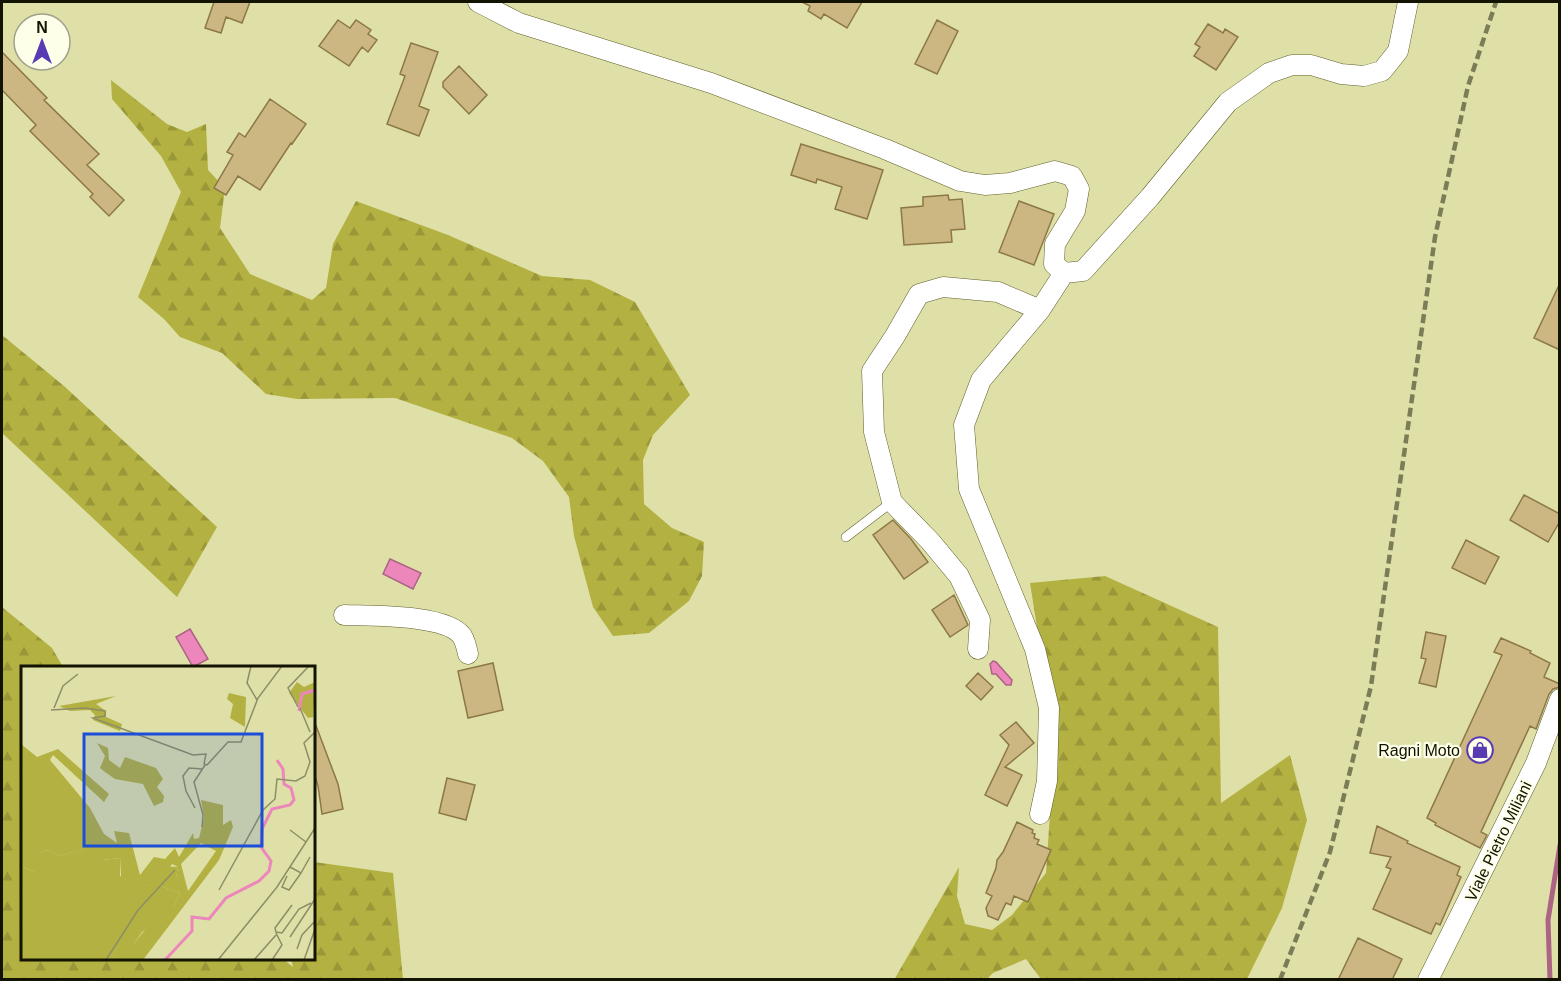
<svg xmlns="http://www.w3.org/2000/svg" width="1561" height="981" font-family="Helvetica,sans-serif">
	<defs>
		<pattern id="forest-firs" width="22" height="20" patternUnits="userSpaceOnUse" patternTransform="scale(1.5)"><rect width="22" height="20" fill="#b3b142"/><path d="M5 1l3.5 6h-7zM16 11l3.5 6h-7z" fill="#999738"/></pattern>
	</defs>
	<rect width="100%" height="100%" fill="#dfe0a8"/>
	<!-- forest -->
	<path fill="url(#forest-firs)" d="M 111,80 L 167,124 L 187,132 L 206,124 L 208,170 L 225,188 L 220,228 L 250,274 L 312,300 L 326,288 L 333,244 L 356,201 L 448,235 L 542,276 L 590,280 L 635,302 L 690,395 L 653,435 L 643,460 L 644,504 L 672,528 L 704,542 L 702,576 L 689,601 L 649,633 L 613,636 L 593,607 L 574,536 L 569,497 L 543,461 L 512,438 L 395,398 L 297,399 L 266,394 L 222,353 L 180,337 L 164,319 L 138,297 L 181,192 L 161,156 L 112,99 Z
		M 2,335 L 64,386 L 217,527 L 177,597 L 2,433 Z
		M 1105,576 L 1218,627 L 1221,803 L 1290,755 L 1307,820 L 1282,908 L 1247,979 L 1041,979 L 1026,959 L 993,973 L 987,979 L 894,980 L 959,867 L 957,896 L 965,924 L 992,930 L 1012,915 L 1046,873 L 1055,740 L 1030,583 Z
		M 2,607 L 52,648 L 63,667 L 22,668 L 22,958 L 282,958 L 293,967 L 291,959 L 314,958 L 314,862 L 393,873 L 403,979 L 2,979 Z"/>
	<!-- water -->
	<path fill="#ec86bb" stroke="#ab6483" stroke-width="1.5" d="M 390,559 L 421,573 L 413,589 L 383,574 Z
		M 190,629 L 208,659 L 193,667 L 176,637 Z
		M 993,661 L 996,662 L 1012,680 L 1011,685 L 1006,685 L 996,674 L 992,674 L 990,664 Z"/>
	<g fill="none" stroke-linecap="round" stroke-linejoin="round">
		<!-- stream -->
		<path stroke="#ab6483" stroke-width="5" d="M 1550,980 L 1548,920 L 1560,845"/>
	</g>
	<!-- building -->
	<path fill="#ccb783" stroke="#8c7846" stroke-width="1.5" d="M 214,2 L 250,2 L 242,23 L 226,17 L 221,33 L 205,28 Z
		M 802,2 L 862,2 L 847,28 L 824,14 L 821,19 L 808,11 L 810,6 Z
		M 338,20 L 350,28 L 356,20 L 371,30 L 368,34 L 377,40 L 368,52 L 362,47 L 349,66 L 319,46 Z
		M 937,20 L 958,31 L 937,74 L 915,64 Z
		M 1208,24 L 1223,33 L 1225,29 L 1238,37 L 1216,70 L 1194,56 L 1200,47 L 1195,44 Z
		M 411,43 L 438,52 L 419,106 L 429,110 L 419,136 L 387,124 L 405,76 L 400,74 Z
		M 2,52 L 47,98 L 44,100 L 99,154 L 87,165 L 124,200 L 109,216 L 90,197 L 93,194 L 30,131 L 36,125 L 2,90 Z
		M 459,66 L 487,95 L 469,114 L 443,87 L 443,82 Z
		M 270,99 L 306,124 L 292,144 L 291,143 L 260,190 L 238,176 L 226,195 L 214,188 L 233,155 L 227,152 L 239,133 L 245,137 Z
		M 801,144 L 883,170 L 867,219 L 835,209 L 842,187 L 817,179 L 816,183 L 791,175 Z
		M 948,195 L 949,200 L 962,199 L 965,229 L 951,230 L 952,242 L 904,245 L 901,208 L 923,206 L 923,197 Z
		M 1019,201 L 1054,214 L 1034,265 L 999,252 Z
		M 1560,283 L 1560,350 L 1534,338 Z
		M 1524,495 L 1560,514 L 1560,521 L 1548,542 L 1510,520 Z
		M 893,520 L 911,539 L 928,562 L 904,579 L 873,535 Z
		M 1466,540 L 1499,557 L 1485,584 L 1452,568 Z
		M 954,595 L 968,625 L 950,637 L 932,610 Z
		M 1426,632 L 1446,636 L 1436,687 L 1419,683 L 1426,659 L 1421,658 Z
		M 1501,638 L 1531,651 L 1530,653 L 1550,663 L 1544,677 L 1560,684 L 1560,687 L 1553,689 L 1549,694 L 1536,729 L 1530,726 L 1481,832 L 1487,835 L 1480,848 L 1435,825 L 1436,823 L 1427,818 L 1502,655 L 1494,652 Z
		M 493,663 L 503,710 L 468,718 L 458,671 Z
		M 978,673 L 993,687 L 981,700 L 966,686 Z
		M 1016,722 L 1034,743 L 1005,767 L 1022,775 L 1007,806 L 985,795 L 1009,745 L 1000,735 Z
		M 314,723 L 315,723 L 338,784 L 343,809 L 322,814 L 318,786 L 314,773 Z
		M 447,778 L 475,785 L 466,820 L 439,813 Z
		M 1017,822 L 1033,830 L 1032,833 L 1035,834 L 1034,838 L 1039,840 L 1037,844 L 1051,850 L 1028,902 L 1014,896 L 1011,905 L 1006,903 L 998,920 L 988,916 L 986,908 L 992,896 L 986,893 L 996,868 L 997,860 L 1003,852 Z
		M 1377,826 L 1408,841 L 1407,843 L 1460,867 L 1457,875 L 1461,877 L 1440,925 L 1436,923 L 1431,934 L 1373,909 L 1391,869 L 1386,867 L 1391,857 L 1370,853 Z
		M 1358,938 L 1402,959 L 1392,980 L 1338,980 Z"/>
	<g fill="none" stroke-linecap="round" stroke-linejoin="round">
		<!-- lane casing -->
		<g stroke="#605f2b" stroke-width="10">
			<path id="lane" d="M 846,537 L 892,502"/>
		</g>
		<!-- street casing -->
		<g stroke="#605f2b" stroke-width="21">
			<path id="street" d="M 478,2 L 519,23 L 711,83 L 885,149 L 960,181 L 985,185 L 1010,183 L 1055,171 L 1072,176 L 1079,189 L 1075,211 L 1055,244 L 1054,264 L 1064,273 L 1083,271 L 1150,197 L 1228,102 L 1269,73 L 1292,65 L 1311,65 L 1341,74 L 1364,76 L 1382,71 L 1398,51 L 1408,2
				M 344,615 C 370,616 446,614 462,636 C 465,641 467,649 468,654
				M 978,649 L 980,620 L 959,576 L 930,541 L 892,502 L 874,432 L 872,371 L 895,336 L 919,294 L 943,287 L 998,292 L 1040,310
				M 1040,814 L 1047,781 L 1049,708 L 1035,649 L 969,489 L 964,425 L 981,380 L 1040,310 L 1064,273
				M 1428,980 L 1536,763 L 1560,699"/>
		</g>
		<!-- lane -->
		<use href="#lane" stroke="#fff" stroke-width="9"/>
		<!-- street -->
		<use href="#street" stroke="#fff" stroke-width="20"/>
		<!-- rail -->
		<path stroke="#7c7c57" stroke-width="4.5" stroke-dasharray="9 4.5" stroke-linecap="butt" d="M 1280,980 L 1330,852 L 1371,686 L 1435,237 L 1468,86 L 1496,2"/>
	</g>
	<!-- icons -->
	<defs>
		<g id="shop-ring" transform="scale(1.35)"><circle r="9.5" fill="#feffe8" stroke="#583bb3" stroke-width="1.5"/><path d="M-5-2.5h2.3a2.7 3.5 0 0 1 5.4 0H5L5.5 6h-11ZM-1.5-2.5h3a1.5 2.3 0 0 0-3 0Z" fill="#583bb3"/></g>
	</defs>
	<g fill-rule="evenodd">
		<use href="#shop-ring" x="1480" y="750"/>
	</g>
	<g text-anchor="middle" stroke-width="4.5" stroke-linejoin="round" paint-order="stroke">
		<!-- poi labels -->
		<g font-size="16" fill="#131301" stroke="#feffe8" text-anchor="end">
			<text x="1460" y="756">Ragni Moto</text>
		</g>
		<!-- street labels -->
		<g font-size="16" fill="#131301" stroke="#feffe8">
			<text transform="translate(1498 841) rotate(-64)" y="6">Viale Pietro Miliani</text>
		</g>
	</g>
	<!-- overview -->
	<g transform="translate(21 666)">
		<rect width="294" height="294" fill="#dfe0a8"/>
		<path d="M 208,27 L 225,31 L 224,61 L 209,52 L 212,38 L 206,33 ZM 67,181 L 58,187 L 81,194 L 100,192 L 99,210 L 125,220 L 140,200 L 157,201 L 155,212 L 142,221 L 159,227 L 153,240 L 121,266 L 108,285 L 99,278 L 90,294 L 0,294 L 0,200 L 14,206 L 11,193 L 20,186 L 28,184 L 39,190 Z" fill="#b3b142"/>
		<path d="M 276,16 L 283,21 L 294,16 L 292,51 L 287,52 L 268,27 ZM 95,30 L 75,38 L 85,45 L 85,51 L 101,58 L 99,65 L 72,54 L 74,49 L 69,44 L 49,45 L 38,40 ZM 76,77 L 87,82 L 88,94 L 99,102 L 104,91 L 135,102 L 142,113 L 136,121 L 143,130 L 142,136 L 133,140 L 122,118 L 94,113 L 84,106 L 79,102 L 84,90 ZM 0,78 L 16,91 L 37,83 L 88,128 L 83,136 L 32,89 L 29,94 L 69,142 L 83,168 L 96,177 L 93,165 L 108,167 L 119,209 L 133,191 L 144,193 L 154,182 L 158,191 L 172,167 L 173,173 L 178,172 L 183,152 L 180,134 L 202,139 L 202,159 L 210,154 L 212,161 L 198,194 L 122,294 L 90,294 L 99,277 L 108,284 L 144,238 L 153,240 L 159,227 L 142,221 L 143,212 L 155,212 L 157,201 L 151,198 L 147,204 L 140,200 L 134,214 L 121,222 L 100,215 L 100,192 L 81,194 L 86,203 L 82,207 L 58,187 L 65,182 L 39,190 L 28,184 L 20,186 L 12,193 L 23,199 L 14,206 L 0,200 ZM 180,177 L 195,185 L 167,225 L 160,198 Z" fill="#b3b142" fill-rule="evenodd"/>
		<path fill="none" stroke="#ec86bb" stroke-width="3" d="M 278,45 L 281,28 L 294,24M 144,294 L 171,265 L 171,251 L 188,253 L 205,232 L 238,215 L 248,205 L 250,195 L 240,181 L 241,163 L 251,143 L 269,139 L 273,134 L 270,122 L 263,118 L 262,103 L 256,94"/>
		<path fill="none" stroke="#8d8e65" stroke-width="1.5" d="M 230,0 L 226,17 L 236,34M 277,41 L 267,22 L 288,0M 33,42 L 42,20 L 57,8M 279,42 L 289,66M 30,44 L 64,42 L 84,45 L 84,50 L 72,52 L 172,89 L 185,88 L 183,98 L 186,99 L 207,76 L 220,76 L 237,32 L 261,0M 174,142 L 165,125 L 162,110 L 168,102 L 182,103M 181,161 L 182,149 L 173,116 L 184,99M 269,164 L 285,176M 269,201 L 280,207 L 289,191M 266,210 L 261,221 L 268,224 L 280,207M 198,224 L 242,144 L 254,133 L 256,113 L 275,115 L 284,110 L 289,96 L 283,77 L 294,66M 271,239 L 254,262 L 255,266 L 261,267 L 278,243 L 290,237M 269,271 L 294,233M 276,283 L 281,269 L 294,255M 85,294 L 117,244 L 154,204M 197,294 L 256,221 L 294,162M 233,294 L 255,269M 251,294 L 261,279 L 255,267M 283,294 L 294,263"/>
		<path fill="#1d4ed8" fill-opacity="0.15" stroke="#1d4ed8" stroke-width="3" d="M 63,68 L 241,68 L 241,180 L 63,180 Z"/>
		<rect width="294" height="294" fill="none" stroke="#131301" stroke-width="3"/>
	</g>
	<!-- border -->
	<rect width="1561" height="981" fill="none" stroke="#131301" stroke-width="6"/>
	<!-- north arrow -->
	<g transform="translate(42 42)"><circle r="28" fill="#feffe8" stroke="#a0a18c" stroke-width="1.5"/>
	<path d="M0-4.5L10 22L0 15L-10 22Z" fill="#583bb3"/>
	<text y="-9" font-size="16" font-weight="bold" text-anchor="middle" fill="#131301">N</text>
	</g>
</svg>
